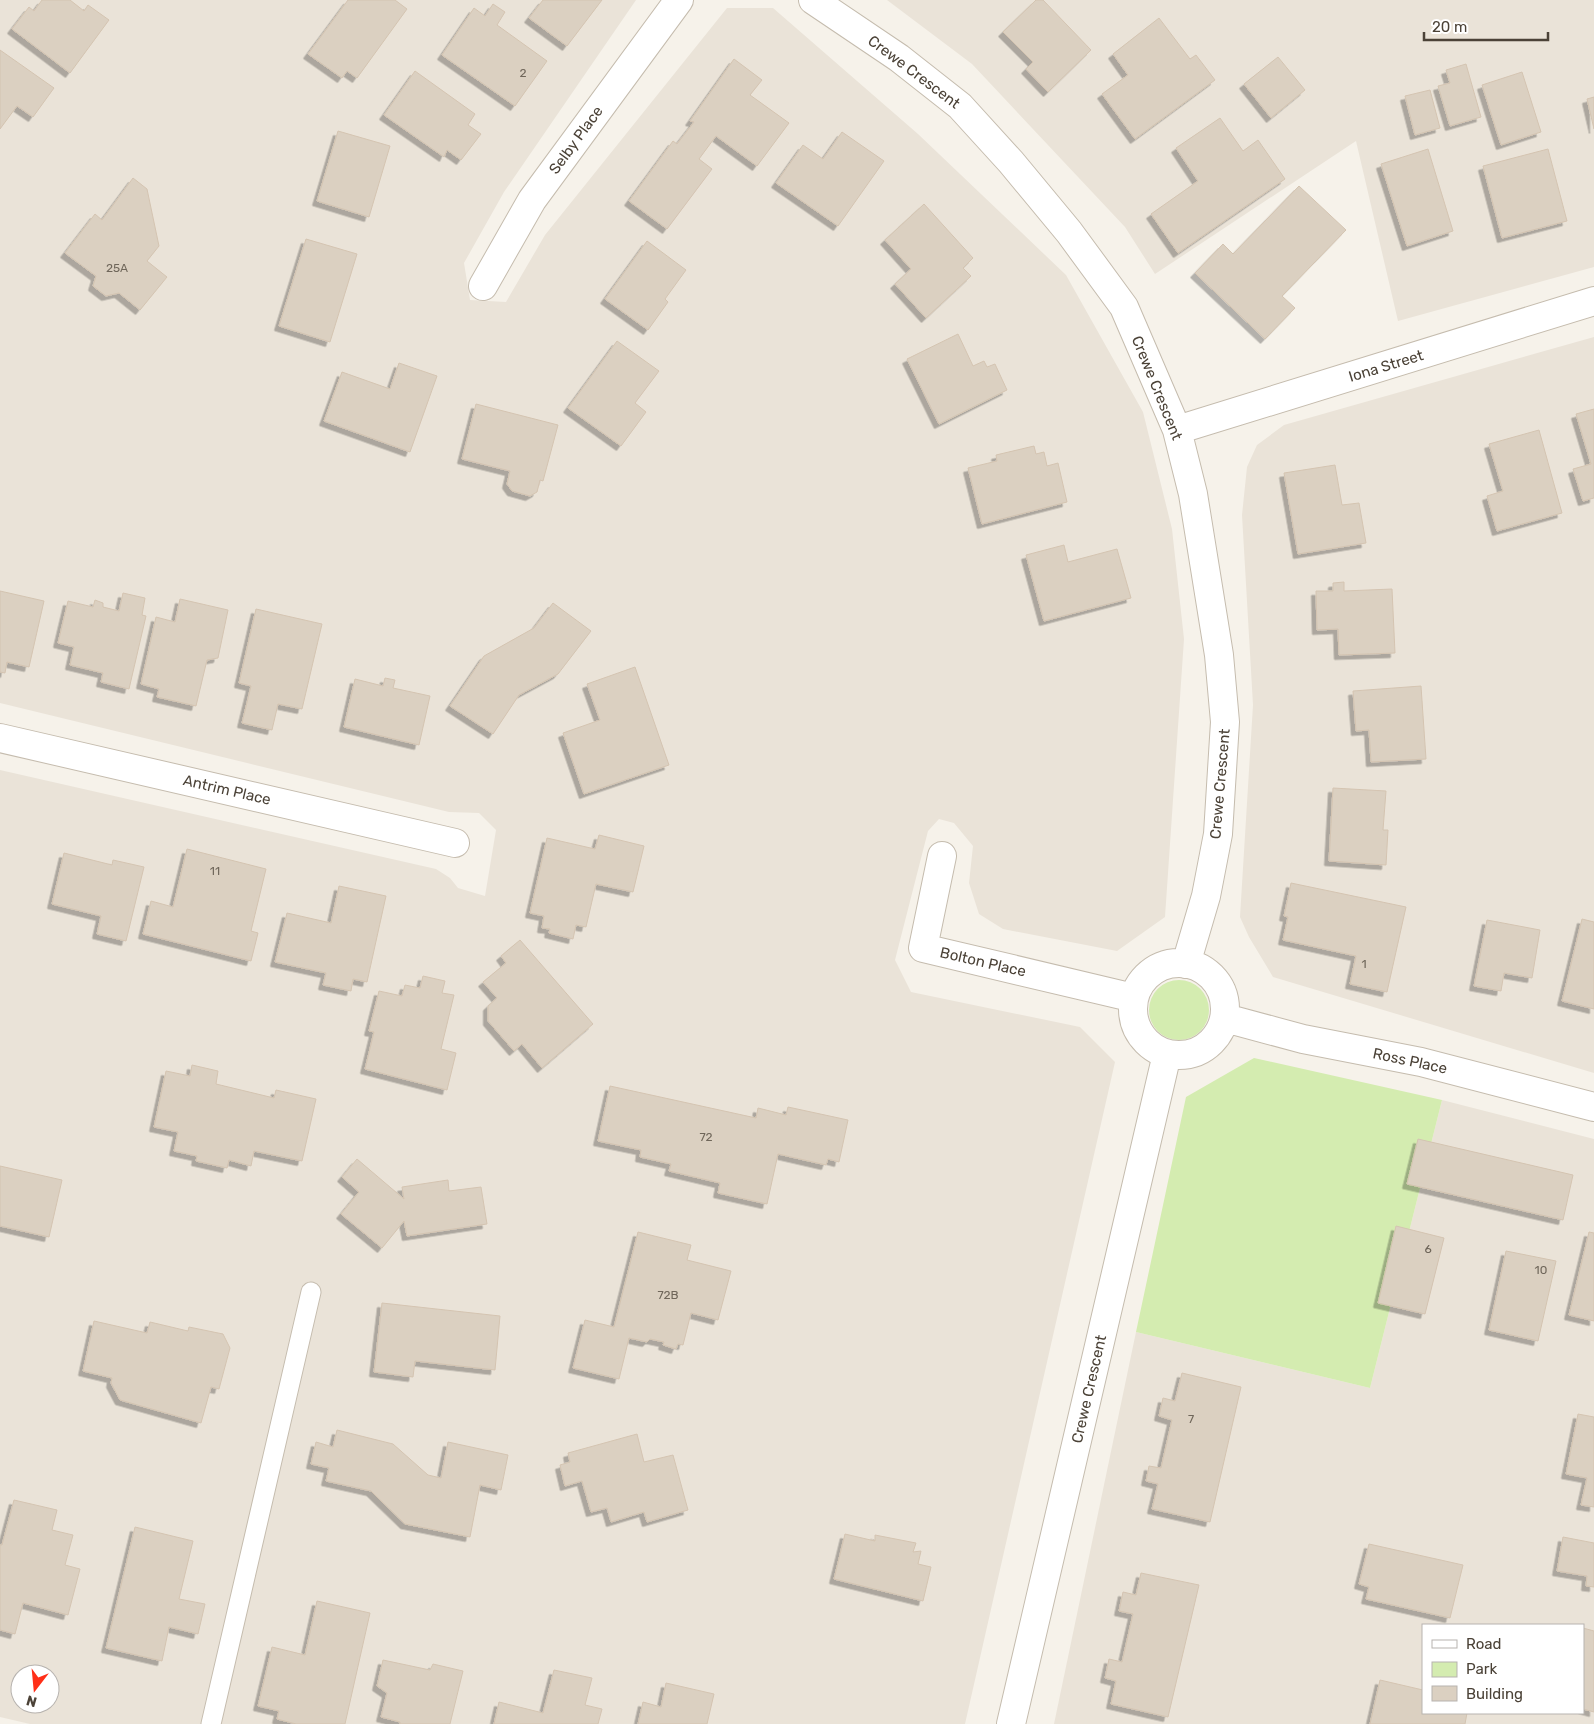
<svg xmlns="http://www.w3.org/2000/svg" width="1594" height="1724" font-family="Rubik,sans-serif">
	<defs>
		<filter id="shadow"><feDropShadow dx="-4.5" dy="4.5" stdDeviation="0" flood-color="#0004"/></filter>
	</defs>
	<rect width="100%" height="100%" fill="#f6f2ea"/>
	<!-- residential -->
	<path fill="#eae3d8" fill-rule="evenodd" d="M 0,0 L 636,0 L 504,192 L 464,263 L 470,300 L 506,302 L 545,235 L 727,8 L 773,8 L 918,134 L 1066,275 L 1143,412 L 1172,529 L 1184,639 L 1165,917 L 1117,951 L 1003,929 L 979,914 L 969,883 L 973,846 L 954,823 L 939,819 L 928,831 L 895,960 L 911,992 L 1080,1027 L 1115,1062 L 965,1724 L 30,1724 L 0,1717 L 0,770 L 436,869 L 450,878 L 458,888 L 485,896 L 496,830 L 479,813 L 449,812 L 0,703 ZM 20,1674 L 50,1674 L 50,1704 L 20,1704 Z
		M 887,0 L 1594,0 L 1594,267 L 1398,321 L 1356,141 L 1155,274 L 1125,227 L 972,64 Z
		M 1594,337 L 1594,1073 L 1273,977 L 1249,937 L 1240,917 L 1253,705 L 1242,515 L 1247,467 L 1257,445 L 1284,425 Z
		M 1442,1100 L 1594,1139 L 1594,1724 L 1054,1724 L 1136,1332 L 1370,1388 ZM 1423,1625 L 1583,1625 L 1583,1713 L 1423,1713 Z"/>
	<!-- green -->
	<path fill="#d4ecb0" d="M1149 1010a30 30 0 1 1 60 0a30 30 0 1 1-60 0Z
		M 1254,1058 L 1442,1100 L 1370,1388 L 1136,1332 L 1186,1097 Z"/>
	<!-- building -->
	<path fill="#dbd0c1" stroke="#d4c4b1" filter="url(#shadow)" d="M 42,0 L 70,0 L 84,11 L 88,5 L 109,20 L 70,73 L 12,29 L 29,7 L 34,11 Z
		M 348,0 L 395,0 L 407,9 L 357,78 L 347,71 L 342,78 L 308,54 Z
		M 543,0 L 602,0 L 567,46 L 529,18 Z
		M 1036,0 L 1043,0 L 1091,50 L 1048,92 L 1026,69 L 1033,62 L 1003,32 Z
		M 493,4 L 505,12 L 497,25 L 547,61 L 515,106 L 442,55 L 474,8 L 485,16 Z
		M 1159,18 L 1190,59 L 1196,55 L 1215,80 L 1135,139 L 1102,94 L 1128,75 L 1113,54 Z
		M 0,50 L 54,88 L 33,117 L 17,106 L 0,129 Z
		M 1278,57 L 1305,90 L 1271,118 L 1244,84 Z
		M 734,59 L 762,80 L 750,95 L 789,123 L 757,166 L 716,136 L 699,159 L 712,169 L 667,229 L 629,201 L 673,141 L 677,144 L 694,122 L 690,121 Z
		M 1466,64 L 1481,117 L 1450,126 L 1438,86 L 1450,83 L 1446,70 Z
		M 415,71 L 475,114 L 468,125 L 481,134 L 461,160 L 447,150 L 444,157 L 384,115 Z
		M 1522,72 L 1541,132 L 1501,145 L 1482,85 Z
		M 1430,90 L 1440,128 L 1415,135 L 1405,96 Z
		M 1594,97 L 1594,129 L 1587,99 Z
		M 1220,118 L 1243,151 L 1258,140 L 1285,179 L 1178,253 L 1151,214 L 1198,181 L 1176,148 Z
		M 338,131 L 390,146 L 369,217 L 317,201 Z
		M 842,132 L 884,161 L 838,226 L 776,183 L 803,145 L 823,159 Z
		M 1428,149 L 1453,231 L 1407,246 L 1381,164 Z
		M 1548,149 L 1567,221 L 1502,238 L 1483,166 Z
		M 133,178 L 147,189 L 159,246 L 147,261 L 167,277 L 140,310 L 119,293 L 106,296 L 93,286 L 96,276 L 65,253 L 95,214 L 102,220 Z
		M 1299,186 L 1346,230 L 1282,296 L 1295,308 L 1265,339 L 1195,273 L 1223,244 L 1233,254 Z
		M 924,204 L 973,258 L 963,268 L 971,276 L 926,318 L 895,284 L 911,269 L 885,240 Z
		M 306,239 L 357,254 L 330,342 L 279,326 Z
		M 647,241 L 686,270 L 665,299 L 668,302 L 648,330 L 605,299 Z
		M 958,334 L 973,366 L 984,361 L 987,367 L 995,364 L 1007,390 L 939,424 L 907,359 Z
		M 617,341 L 659,371 L 635,403 L 646,412 L 621,446 L 568,408 Z
		M 399,363 L 437,376 L 410,452 L 324,421 L 342,372 L 390,389 Z
		M 476,404 L 558,425 L 543,481 L 540,480 L 537,492 L 530,496 L 512,491 L 507,484 L 510,471 L 462,459 Z
		M 1594,409 L 1594,498 L 1583,501 L 1573,469 L 1591,464 L 1576,414 Z
		M 1539,430 L 1562,513 L 1497,531 L 1487,496 L 1503,491 L 1489,444 Z
		M 1034,446 L 1036,454 L 1044,452 L 1047,466 L 1058,463 L 1067,502 L 982,524 L 968,468 L 997,461 L 996,455 Z
		M 1335,465 L 1342,505 L 1359,503 L 1366,543 L 1298,554 L 1284,473 Z
		M 1064,545 L 1068,562 L 1117,549 L 1131,598 L 1044,621 L 1026,555 Z
		M 1344,582 L 1344,591 L 1392,589 L 1395,653 L 1339,655 L 1338,629 L 1317,630 L 1316,591 L 1333,591 L 1333,583 Z
		M 0,591 L 44,601 L 29,667 L 7,662 L 5,673 L 0,672 Z
		M 123,593 L 145,598 L 142,615 L 146,616 L 129,689 L 101,682 L 103,673 L 70,665 L 74,647 L 58,643 L 68,601 L 93,607 L 95,600 L 103,603 L 103,607 L 119,611 Z
		M 180,599 L 228,610 L 218,658 L 207,660 L 196,706 L 157,697 L 159,689 L 141,684 L 156,617 L 175,622 Z
		M 553,603 L 591,631 L 558,674 L 519,695 L 493,734 L 450,706 L 484,656 L 534,628 Z
		M 256,609 L 322,624 L 302,709 L 278,704 L 272,730 L 242,723 L 251,686 L 239,683 Z
		M 635,667 L 669,765 L 584,794 L 563,733 L 600,720 L 587,684 Z
		M 385,678 L 395,680 L 393,688 L 430,696 L 419,745 L 344,727 L 355,679 L 383,686 Z
		M 1421,686 L 1426,759 L 1371,762 L 1369,730 L 1356,731 L 1353,691 Z
		M 1333,788 L 1386,791 L 1383,830 L 1388,830 L 1386,865 L 1329,861 Z
		M 599,835 L 644,846 L 633,892 L 596,884 L 586,927 L 576,925 L 573,939 L 549,933 L 550,929 L 542,928 L 544,916 L 530,913 L 547,838 L 595,849 Z
		M 187,849 L 266,869 L 251,931 L 258,933 L 251,961 L 143,934 L 151,901 L 173,907 Z
		M 64,853 L 112,865 L 113,860 L 144,867 L 126,941 L 97,934 L 101,916 L 52,904 Z
		M 1291,883 L 1406,907 L 1387,992 L 1350,984 L 1356,956 L 1283,940 L 1288,917 L 1284,916 Z
		M 339,886 L 386,896 L 367,982 L 353,979 L 351,991 L 323,985 L 326,973 L 275,962 L 287,913 L 331,923 Z
		M 1582,919 L 1594,922 L 1594,1009 L 1562,1001 Z
		M 1487,920 L 1540,930 L 1532,978 L 1504,973 L 1501,991 L 1474,986 Z
		M 520,940 L 593,1024 L 542,1068 L 522,1044 L 514,1051 L 488,1021 L 488,1006 L 497,998 L 483,982 L 506,963 L 501,956 Z
		M 423,976 L 445,981 L 442,993 L 454,995 L 441,1049 L 456,1053 L 447,1090 L 365,1069 L 374,1032 L 369,1031 L 379,991 L 402,996 L 405,985 L 420,988 Z
		M 192,1065 L 218,1071 L 216,1084 L 274,1098 L 276,1090 L 316,1099 L 302,1161 L 254,1151 L 251,1166 L 229,1160 L 227,1168 L 196,1161 L 197,1156 L 174,1151 L 178,1132 L 154,1127 L 166,1071 L 190,1076 Z
		M 610,1086 L 756,1118 L 758,1108 L 786,1115 L 788,1107 L 848,1120 L 839,1162 L 828,1159 L 826,1165 L 778,1154 L 767,1204 L 718,1193 L 720,1183 L 669,1171 L 671,1164 L 640,1157 L 641,1150 L 598,1141 Z
		M 1418,1139 L 1573,1175 L 1563,1220 L 1407,1184 Z
		M 357,1159 L 404,1199 L 402,1187 L 448,1180 L 449,1191 L 481,1187 L 487,1224 L 407,1236 L 404,1221 L 382,1248 L 341,1214 L 359,1192 L 342,1177 Z
		M 0,1166 L 62,1180 L 49,1237 L 0,1226 Z
		M 1396,1226 L 1444,1238 L 1425,1314 L 1378,1303 Z
		M 638,1232 L 691,1245 L 687,1260 L 731,1271 L 718,1320 L 691,1313 L 683,1345 L 678,1344 L 676,1349 L 663,1345 L 664,1342 L 650,1339 L 647,1342 L 629,1338 L 619,1379 L 573,1368 L 585,1320 L 614,1327 Z
		M 1589,1232 L 1594,1233 L 1594,1321 L 1569,1315 Z
		M 1506,1251 L 1556,1261 L 1538,1341 L 1489,1330 Z
		M 382,1303 L 500,1316 L 495,1370 L 415,1361 L 413,1377 L 374,1372 Z
		M 94,1321 L 147,1333 L 150,1322 L 188,1331 L 189,1327 L 223,1334 L 230,1348 L 219,1389 L 211,1387 L 201,1423 L 120,1400 L 111,1383 L 112,1378 L 83,1371 Z
		M 1182,1373 L 1241,1387 L 1210,1522 L 1152,1509 L 1158,1484 L 1146,1481 L 1149,1466 L 1161,1468 L 1172,1420 L 1159,1416 L 1163,1398 L 1175,1401 Z
		M 1578,1414 L 1594,1417 L 1594,1507 L 1581,1505 L 1587,1478 L 1566,1474 Z
		M 337,1430 L 393,1444 L 428,1475 L 441,1478 L 448,1442 L 508,1455 L 501,1490 L 480,1485 L 470,1537 L 405,1524 L 371,1491 L 326,1481 L 329,1468 L 311,1464 L 316,1442 L 333,1447 Z
		M 637,1434 L 644,1462 L 673,1455 L 688,1510 L 647,1522 L 644,1512 L 611,1522 L 607,1508 L 591,1512 L 582,1481 L 565,1486 L 560,1465 L 570,1462 L 568,1453 Z
		M 14,1500 L 57,1510 L 52,1530 L 73,1535 L 65,1565 L 80,1569 L 68,1615 L 23,1603 L 15,1634 L 0,1630 L 0,1545 L 2,1545 Z
		M 135,1527 L 193,1541 L 179,1599 L 205,1604 L 198,1634 L 169,1627 L 162,1661 L 106,1648 Z
		M 845,1534 L 875,1541 L 875,1535 L 916,1543 L 913,1552 L 921,1551 L 918,1564 L 931,1567 L 923,1601 L 834,1579 Z
		M 1563,1537 L 1594,1543 L 1594,1587 L 1586,1586 L 1587,1576 L 1557,1571 Z
		M 1369,1544 L 1463,1565 L 1450,1618 L 1366,1599 L 1369,1587 L 1359,1584 Z
		M 1141,1573 L 1199,1585 L 1168,1717 L 1111,1704 L 1116,1681 L 1105,1678 L 1109,1659 L 1122,1662 L 1133,1614 L 1119,1611 L 1123,1592 L 1136,1595 Z
		M 317,1601 L 370,1613 L 345,1724 L 296,1724 L 277,1719 L 279,1711 L 258,1706 L 272,1647 L 305,1655 Z
		M 1583,1628 L 1594,1631 L 1594,1712 L 1583,1709 Z
		M 383,1660 L 430,1670 L 433,1664 L 463,1671 L 450,1724 L 400,1724 L 400,1722 L 381,1717 L 387,1693 L 377,1686 Z
		M 554,1670 L 592,1678 L 585,1705 L 602,1709 L 598,1724 L 494,1724 L 499,1702 L 543,1713 Z
		M 1380,1680 L 1423,1690 L 1423,1713 L 1467,1713 L 1465,1724 L 1370,1724 Z
		M 666,1683 L 714,1694 L 707,1724 L 638,1724 L 643,1702 L 661,1707 Z"/>
	<g fill="none" stroke-linecap="round" stroke-linejoin="round">
		<!-- service casing -->
		<g stroke="#c5bcae" stroke-width="21">
			<path id="service" d="M 211,1724 L 311,1292"/>
		</g>
		<!-- minor casing -->
		<g stroke="#c5bcae" stroke-width="30">
			<path id="minor" d="M 813,0 L 899,58 L 960,106 L 1011,162 L 1069,232 L 1124,307 L 1177,430 L 1193,494 L 1219,655 L 1225,722 L 1218,834 L 1206,896 L 1186,964
				M 483,286 L 532,200 L 679,0
				M 1177,430 L 1594,301
				M 0,738 L 455,843
				M 942,856 L 923,948 L 1134,998
				M1133 1009a46 46 0 1 1 92 0a46 46 0 1 1-92 0Z
				M 1225,1018 L 1303,1039 L 1421,1062 L 1594,1107
				M 1011,1724 L 1167,1054"/>
		</g>
		<!-- service -->
		<use href="#service" stroke="#fff" stroke-width="19"/>
		<!-- minor -->
		<use href="#minor" stroke="#fff" stroke-width="28"/>
	</g>
	<g text-anchor="middle" stroke-width="4.5" stroke-linejoin="round" paint-order="stroke">
		<!-- number labels -->
		<g font-size="12" fill="#6f665a">
			<text x="523" y="77">2</text>
			<text x="117" y="272">25A</text>
			<text x="215" y="875">11</text>
			<text x="1364" y="968">1</text>
			<text x="706" y="1141">72</text>
			<text x="1428" y="1253">6</text>
			<text x="1541" y="1274">10</text>
			<text x="668" y="1299">72B</text>
			<text x="1191" y="1423">7</text>
		</g>
		<!-- street labels -->
		<g font-size="15" fill="#4b4237" stroke="#fff">
			<text transform="translate(914 72) rotate(37)" y="5">Crewe Crescent</text>
			<text transform="translate(576 140) rotate(-54)" y="5">Selby Place</text>
			<text transform="translate(1386 366) rotate(-17)" y="5">Iona Street</text>
			<text transform="translate(1157 388) rotate(68)" y="5">Crewe Crescent</text>
			<text transform="translate(1220 784) rotate(-85)" y="5">Crewe Crescent</text>
			<text transform="translate(227 790) rotate(13)" y="5">Antrim Place</text>
			<text transform="translate(983 962) rotate(13)" y="5">Bolton Place</text>
			<text transform="translate(1410 1061) rotate(12)" y="5">Ross Place</text>
			<text transform="translate(1089 1389) rotate(-77)" y="5">Crewe Crescent</text>
		</g>
	</g>
	<!-- legend -->
	<rect x="1422" y="1624" width="162" height="90" fill="#ffffff" stroke="#b7b3af"/>
	<rect x="1432" y="1640" width="25" height="8" fill="#ffffff" stroke="#b7b3af"/>
	<text x="1466" y="1649" font-size="15" fill="#4b4237">Road</text>
	<rect x="1432" y="1662" width="25" height="15" fill="#d4ecb0" stroke="#b7b3af"/>
	<text x="1466" y="1674" font-size="15" fill="#4b4237">Park</text>
	<rect x="1432" y="1686" width="25" height="15" fill="#dbd0c1" stroke="#b7b3af"/>
	<text x="1466" y="1699" font-size="15" fill="#4b4237">Building</text>
	<!-- north arrow -->
	<g transform="translate(35 1689) rotate(196)"><circle r="24" fill="#ffffff" stroke="#b7b3af"/>
	<path d="M0-4L9 19L0 12L-9 19Z" fill="#ff2f18"/>
	<text y="-8" font-size="14" font-weight="bold" text-anchor="middle" fill="#4b4237">N</text>
	</g>
	<!-- scale -->
	<path d="M1424 32v8h124v-8" fill="none" stroke="#4b4237" stroke-width="2.5"/>
	<text x="1432" y="32" font-size="15" fill="#4b4237" stroke="#ffffff" stroke-width="4" paint-order="stroke">20 m</text>
</svg>
